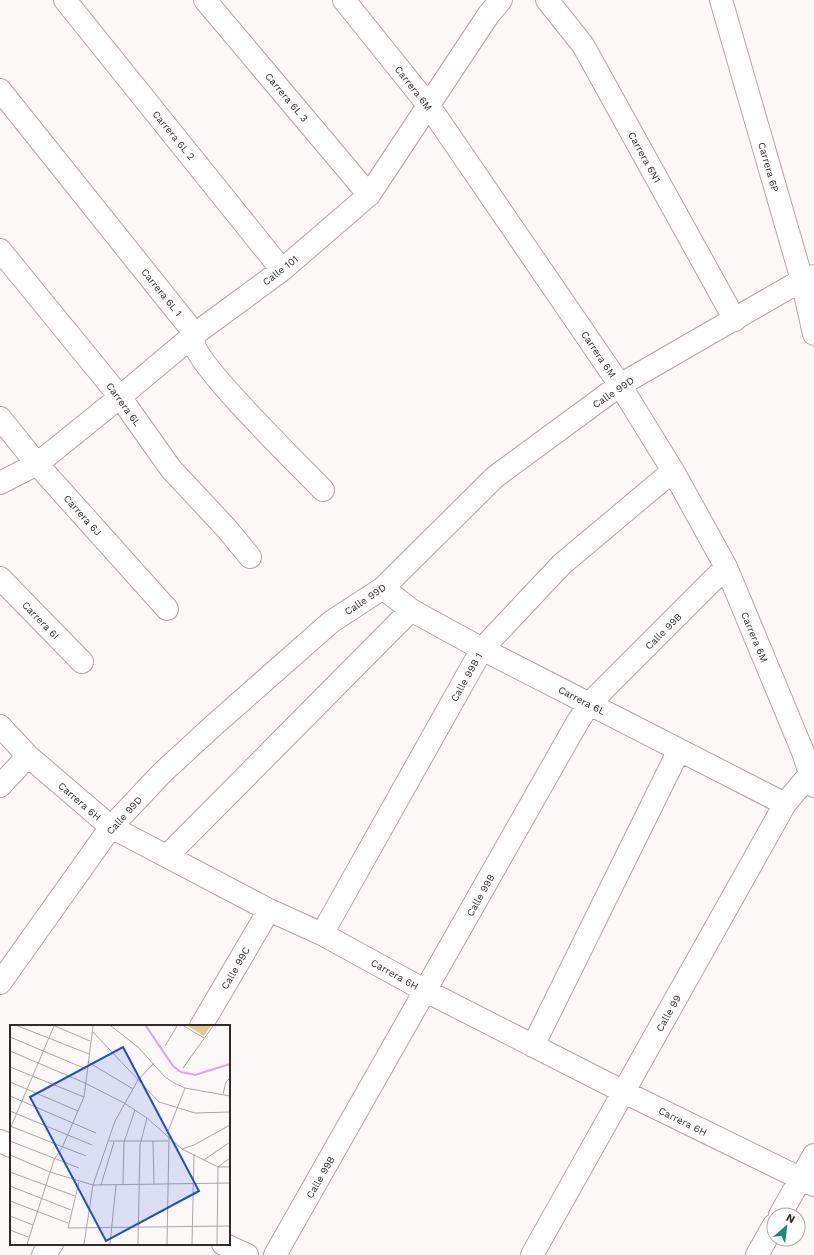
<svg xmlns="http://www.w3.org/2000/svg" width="814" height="1255" font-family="'Work Sans',sans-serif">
	<rect width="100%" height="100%" fill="#fcf8f8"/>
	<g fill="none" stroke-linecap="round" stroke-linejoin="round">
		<!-- street casing -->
		<g stroke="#b7a4a3" stroke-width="24">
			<path id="street" d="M 65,0 L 282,270
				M 205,0 L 369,195
				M 344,0 L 429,106 L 620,385 L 673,471 L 726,567 L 803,752 L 814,786
				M 547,0 L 583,45 L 735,320
				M 721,0 L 802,280 L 814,334
				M 0,90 L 195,334 C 194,336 193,340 194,343 C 197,366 301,467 323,490
				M 0,250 L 120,397 L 171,469 L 227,529 L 250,557
				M 0,418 L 37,464 L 167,609
				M 0,483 L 37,464 L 120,397 L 195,334 L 282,270 L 369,195 L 489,14 L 501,0
				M 0,578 L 82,662
				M 383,588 L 411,610 L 482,649 L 785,804
				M 0,726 L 28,756 L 111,827 L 269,910 L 322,934 L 426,991 L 624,1092 L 814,1185
				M 0,786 L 28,756
				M 167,856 L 411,610
				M 322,934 L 482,649 L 562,564 L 673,471
				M 0,983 L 111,827 L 163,772 L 213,726 L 331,622 L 383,588 L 495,477 L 620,385 L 802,280 L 814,276
				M 201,1026 L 269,910
				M 533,1046 L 679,750
				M 0,1141 L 11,1146
				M 780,1215 L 814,1155
				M 223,1244 L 247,1255
				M 43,1255 L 52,1244
				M 275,1255 L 577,723 L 590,703 L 726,567
				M 532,1255 L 785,804 L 810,774
				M 757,1255 L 774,1225"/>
		</g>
		<!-- street -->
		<use href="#street" stroke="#fff" stroke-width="22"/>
	</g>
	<g text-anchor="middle" stroke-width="3" stroke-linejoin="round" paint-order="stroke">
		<!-- street labels -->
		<g font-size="10" fill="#332b2b" stroke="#fff">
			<text transform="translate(414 88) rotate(52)" y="4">Carrera 6M</text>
			<text transform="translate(287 97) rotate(50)" y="4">Carrera 6L 3</text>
			<text transform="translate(174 135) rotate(51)" y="4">Carrera 6L 2</text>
			<text transform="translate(645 157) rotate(61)" y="4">Carrera 6N1</text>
			<text transform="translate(769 167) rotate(74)" y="4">Carrera 6P</text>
			<text transform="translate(280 270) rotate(-38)" y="4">Calle 101</text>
			<text transform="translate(162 292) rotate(51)" y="4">Carrera 6L 1</text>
			<text transform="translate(599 354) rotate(56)" y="4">Carrera 6M</text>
			<text transform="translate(613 392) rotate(-34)" y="4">Calle 99D</text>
			<text transform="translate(124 404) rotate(54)" y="4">Carrera 6L</text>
			<text transform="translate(83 515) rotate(48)" y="4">Carrera 6J</text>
			<text transform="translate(365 599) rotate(-34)" y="4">Calle 99D</text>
			<text transform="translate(41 620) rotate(46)" y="4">Carrera 6I</text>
			<text transform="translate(663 631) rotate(-45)" y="4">Calle 99B</text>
			<text transform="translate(755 637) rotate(67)" y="4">Carrera 6M</text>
			<text transform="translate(466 677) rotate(-61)" y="4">Calle 99B 1</text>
			<text transform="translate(582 700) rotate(27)" y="4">Carrera 6L</text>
			<text transform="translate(80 801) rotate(41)" y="4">Carrera 6H</text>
			<text transform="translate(124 815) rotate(-48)" y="4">Calle 99D</text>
			<text transform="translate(480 895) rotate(-61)" y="4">Calle 99B</text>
			<text transform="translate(235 968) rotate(-60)" y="4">Calle 99C</text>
			<text transform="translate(395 974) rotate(29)" y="4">Carrera 6H</text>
			<text transform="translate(668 1013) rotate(-61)" y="4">Calle 99</text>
			<text transform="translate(683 1121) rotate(26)" y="4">Carrera 6H</text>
			<text transform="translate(320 1177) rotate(-60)" y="4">Calle 99B</text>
		</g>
	</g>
	<!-- overview -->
	<g transform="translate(10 1025)">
		<rect width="220" height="220" fill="#fcf8f8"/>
		<path d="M 178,1 L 201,1 L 194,11 Z" fill="#eac88c"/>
		<path fill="none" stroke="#dfa3ec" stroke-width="2" d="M 136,1 L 163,41 L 171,47 L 185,50 L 220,39"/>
		<path fill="none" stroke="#aca6a6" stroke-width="1" d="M 8,1 L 79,29M 45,1 L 80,16M 101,1 L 128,22 L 155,52 L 164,58 L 175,63 L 220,71M 174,1 L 194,13M 83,7 L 149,77 L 185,88 L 220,87M 0,12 L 76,44M 155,21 L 167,1M 0,26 L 75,58 L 114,78 L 137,93 L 172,124 L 208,142 L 220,142M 78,37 L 123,64M 0,42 L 74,72M 173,43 L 203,1M 0,57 L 68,86M 213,69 L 216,57 L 220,53M 0,71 L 86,108M 0,86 L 82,120M 0,101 L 76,131M 0,104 L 44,1M 157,109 L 175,63M 0,116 L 69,143M 99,116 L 158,116M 143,116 L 144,159M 172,124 L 184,120 L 220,100M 0,130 L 40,147 L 83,160 L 220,158M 194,135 L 220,117M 0,147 L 65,171M 69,157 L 58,203 L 220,201M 113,159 L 114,117 L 125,85M 91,160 L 104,117M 0,161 L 61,185M 0,176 L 58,198M 0,191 L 23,200M 0,205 L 18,212M 17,219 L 44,135 L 52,123 L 74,72 L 83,1M 74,219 L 83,160 L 105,96 L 128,55 L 144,38M 100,219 L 106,160M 128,219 L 130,120 L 137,93M 157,219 L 159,111M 182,219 L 184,129M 207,219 L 208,142 L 220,133"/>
		<path fill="#1d4ed8" fill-opacity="0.15" stroke="#1d4ed8" stroke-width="2" d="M 113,22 L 189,166 L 96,216 L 20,72 Z"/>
		<rect width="220" height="220" fill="none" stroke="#332b2b" stroke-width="2"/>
	</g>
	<!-- north arrow -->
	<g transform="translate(786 1227) rotate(28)"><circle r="19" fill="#ffffff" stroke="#adaaaa"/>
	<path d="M0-3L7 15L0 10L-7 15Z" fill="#148e72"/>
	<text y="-6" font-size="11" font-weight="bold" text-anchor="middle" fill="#332b2b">N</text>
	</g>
</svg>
